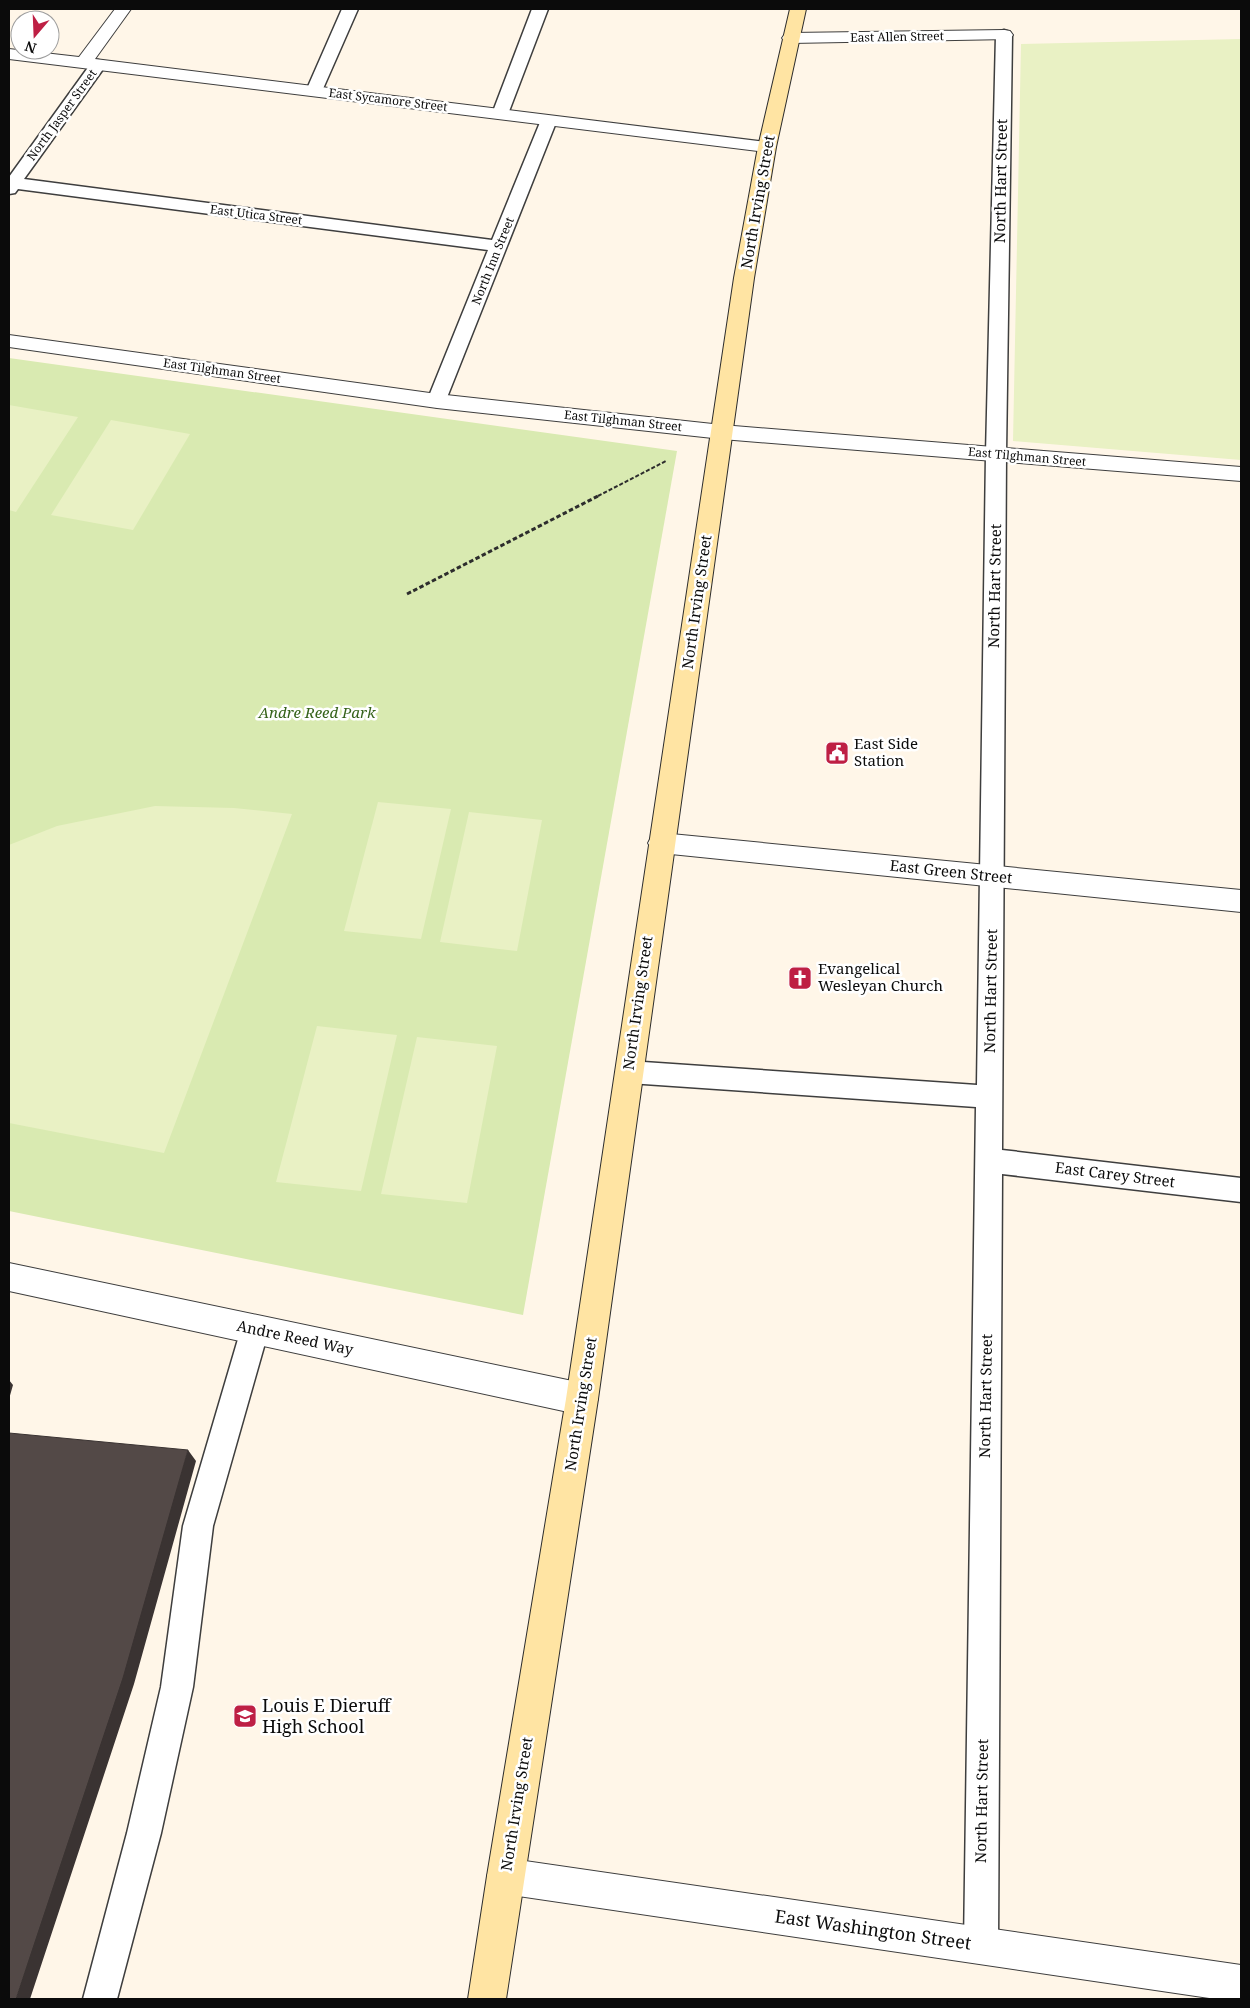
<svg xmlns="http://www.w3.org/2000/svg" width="1250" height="2008" font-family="'Noto Serif',serif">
	<rect width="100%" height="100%" fill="#fff6e8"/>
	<!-- green -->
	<path fill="#d9eab1" d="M 9,358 L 677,451 L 523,1315 L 9,1211 Z"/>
	<!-- pitch -->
	<path fill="#e9f1c4" d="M 1241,39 L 1241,460 L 1013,441 L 1021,44 Z
		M 9,405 L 78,417 L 16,512 L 9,510 Z
		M 111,420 L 190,434 L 133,530 L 51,515 Z
		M 378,802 L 451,809 L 421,939 L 344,931 Z
		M 155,806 L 234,808 L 292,814 L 164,1153 L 9,1123 L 9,845 L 57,826 Z
		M 469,812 L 542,820 L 517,951 L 440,942 Z
		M 317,1026 L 397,1035 L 361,1191 L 276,1182 Z
		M 417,1037 L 497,1046 L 467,1203 L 381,1194 Z"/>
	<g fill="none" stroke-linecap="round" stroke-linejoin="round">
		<!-- lane casing -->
		<g stroke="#3e3e3e" stroke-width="3">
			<path id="lane" d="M 342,9 L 358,9 L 322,91 L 320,94 L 308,94 L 306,91 Z
				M 532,9 L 548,9 L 508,114 L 506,117 L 494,117 L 492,114 Z
				M 1004,30 L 1010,32 L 1012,35 L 1006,454 L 1002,1150 L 1241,1178 L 1241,1202 L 1002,1174 L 998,1946 L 993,1958 L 981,1963 L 969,1958 L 964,1946 L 976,1107 L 629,1083 L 620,1080 L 616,1072 L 620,1064 L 629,1061 L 977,1085 L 986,454 L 996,35 L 998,32 Z
				M 98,60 L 104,62 L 106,65 L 24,179 L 492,240 L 541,120 L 543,117 L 555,117 L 557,120 L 444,405 L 437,407 L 430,405 L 427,401 L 488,250 L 18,189 L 15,193 L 9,194 L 9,177 L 92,62 Z
				M 255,1316 L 265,1319 L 269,1329 L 213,1526 L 193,1687 L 161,1833 L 117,1999 L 83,1999 L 127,1833 L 161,1687 L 183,1526 L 241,1329 L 245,1319 Z"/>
		</g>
		<!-- street casing -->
		<g stroke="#3e3e3e" stroke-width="2">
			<path id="street" d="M 115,9 L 131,9 L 95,59 L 767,142 L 773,143 L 776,147 L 773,151 L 767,152 L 9,59 L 9,49 L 79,57 Z
				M 1004,30 L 1010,31 L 1013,35 L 1010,39 L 791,43 L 785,42 L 782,38 L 785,34 L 791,33 Z
				M 9,335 L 437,394 L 722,425 L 1241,467 L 1241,481 L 722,439 L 437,408 L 9,347 Z
				M 661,833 L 1241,890 L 1241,912 L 661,853 L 652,850 L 648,843 L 652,836 Z
				M 9,1263 L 582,1383 L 593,1388 L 598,1399 L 593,1410 L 582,1415 L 9,1291 Z
				M 505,1858 L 1241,1965 L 1241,1999 L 1216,1999 L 505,1894 L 492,1889 L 487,1876 L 492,1863 Z"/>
		</g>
		<!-- secondary casing -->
		<g stroke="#2d2d2d" stroke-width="2">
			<path id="secondary" d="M 790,9 L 806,9 L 776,147 L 754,278 L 598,1399 L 506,1999 L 468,1999 L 487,1876 L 566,1399 L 734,278 L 758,147 Z"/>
		</g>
		<!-- path-far1 -->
		<path stroke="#2d2d2d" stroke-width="2" stroke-dasharray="4 2" stroke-linecap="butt" d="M 598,496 L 666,461"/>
		<!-- path -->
		<path stroke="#2d2d2d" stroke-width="3" stroke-dasharray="4.5 2.5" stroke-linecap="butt" d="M 407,594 L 600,495"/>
		<!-- lane -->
		<use href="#lane" fill="#fff" fill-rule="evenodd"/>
		<!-- street -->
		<use href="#street" fill="#fff" fill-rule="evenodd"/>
		<!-- secondary -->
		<use href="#secondary" fill="#ffe4a3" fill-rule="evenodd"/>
	</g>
	<!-- shaded-wall -->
	<path fill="#3a3332" d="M 9,1380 L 13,1385 L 9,1399 Z
		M 188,1450 L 196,1461 L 134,1684 L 30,1999 L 16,1999 Z"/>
	<!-- building -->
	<path fill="#534947" stroke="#3a3332" d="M 9,1433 L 188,1450 L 123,1678 L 16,1999 L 9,1999 Z"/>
	<!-- icons -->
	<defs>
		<g id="civic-square" transform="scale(1.25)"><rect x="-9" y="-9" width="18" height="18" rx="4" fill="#be1f44" stroke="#fff"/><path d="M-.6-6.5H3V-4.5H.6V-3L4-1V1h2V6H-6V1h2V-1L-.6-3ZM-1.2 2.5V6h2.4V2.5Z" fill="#fff"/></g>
		<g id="church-square" transform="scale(1.25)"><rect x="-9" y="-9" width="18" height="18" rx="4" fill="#be1f44" stroke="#fff"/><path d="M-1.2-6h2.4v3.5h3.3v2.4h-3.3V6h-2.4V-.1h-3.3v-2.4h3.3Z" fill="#fff"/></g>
		<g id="school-square" transform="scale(1.25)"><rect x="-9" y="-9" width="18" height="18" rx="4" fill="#be1f44" stroke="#fff"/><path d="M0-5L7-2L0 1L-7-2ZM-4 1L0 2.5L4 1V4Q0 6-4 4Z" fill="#fff"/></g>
	</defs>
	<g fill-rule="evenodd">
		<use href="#civic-square" x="837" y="753"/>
		<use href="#church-square" x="800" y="978"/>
		<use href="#school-square" x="245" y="1716"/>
	</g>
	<g text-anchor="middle" stroke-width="5" stroke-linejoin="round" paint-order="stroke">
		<!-- far-street labels -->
		<g font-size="12" fill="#0b0b0b" stroke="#fff">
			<text transform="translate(897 37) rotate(-1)" y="4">East Allen Street</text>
			<text transform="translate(388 100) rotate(7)" y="4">East Sycamore Street</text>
			<text transform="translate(62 115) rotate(-54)" y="4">North Jasper Street</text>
			<text transform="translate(256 215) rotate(7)" y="4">East Utica Street</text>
			<text transform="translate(493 261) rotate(-68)" y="4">North Inn Street</text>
			<text transform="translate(222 371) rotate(8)" y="4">East Tilghman Street</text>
			<text transform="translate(623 421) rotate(6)" y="4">East Tilghman Street</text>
			<text transform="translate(1027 457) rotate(5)" y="4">East Tilghman Street</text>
		</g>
		<!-- street labels -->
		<g font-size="15" fill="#0b0b0b" stroke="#fff">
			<text transform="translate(1001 181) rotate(-89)" y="5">North Hart Street</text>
			<text transform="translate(758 202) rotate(-80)" y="5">North Irving Street</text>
			<text transform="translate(995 586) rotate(-89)" y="5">North Hart Street</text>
			<text transform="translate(697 602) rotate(-82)" y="5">North Irving Street</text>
			<text transform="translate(951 872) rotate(6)" y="5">East Green Street</text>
			<text transform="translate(991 991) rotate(-89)" y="5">North Hart Street</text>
			<text transform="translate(638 1003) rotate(-82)" y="5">North Irving Street</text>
			<text transform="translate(1115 1175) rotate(7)" y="5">East Carey Street</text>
			<text transform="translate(295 1338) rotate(12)" y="5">Andre Reed Way</text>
			<text transform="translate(986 1396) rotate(-89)" y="5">North Hart Street</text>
			<text transform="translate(581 1404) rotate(-81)" y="5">North Irving Street</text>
			<text transform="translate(982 1801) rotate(-89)" y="5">North Hart Street</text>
			<text transform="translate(517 1804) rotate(-81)" y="5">North Irving Street</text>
		</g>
		<!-- park labels -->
		<g font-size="15" font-style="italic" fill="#36631a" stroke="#fff">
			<text x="317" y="718">Andre Reed Park</text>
		</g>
		<!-- poi labels -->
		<g font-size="15" fill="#0b0b0b" stroke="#fff" text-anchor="start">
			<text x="854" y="749">East Side<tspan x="854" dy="17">Station</tspan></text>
			<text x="818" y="974">Evangelical<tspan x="818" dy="17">Wesleyan Church</tspan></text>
		</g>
		<!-- near-poi labels -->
		<g font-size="18" fill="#0b0b0b" stroke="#fff" text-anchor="start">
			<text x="262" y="1712">Louis E Dieruff<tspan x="262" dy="21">High School</tspan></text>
		</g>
		<!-- near-street labels -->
		<g font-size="18" fill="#0b0b0b" stroke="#fff">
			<text transform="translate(873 1930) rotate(8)" y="6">East Washington Street</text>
		</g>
	</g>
	<!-- border -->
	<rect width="1250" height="2008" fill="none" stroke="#0b0b0b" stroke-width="20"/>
	<!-- north arrow -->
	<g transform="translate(35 35) rotate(199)"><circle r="24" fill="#ffffff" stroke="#9d9d9d"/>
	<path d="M0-4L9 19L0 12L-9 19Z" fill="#be1f44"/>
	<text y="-8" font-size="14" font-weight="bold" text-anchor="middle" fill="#0b0b0b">N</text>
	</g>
</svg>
